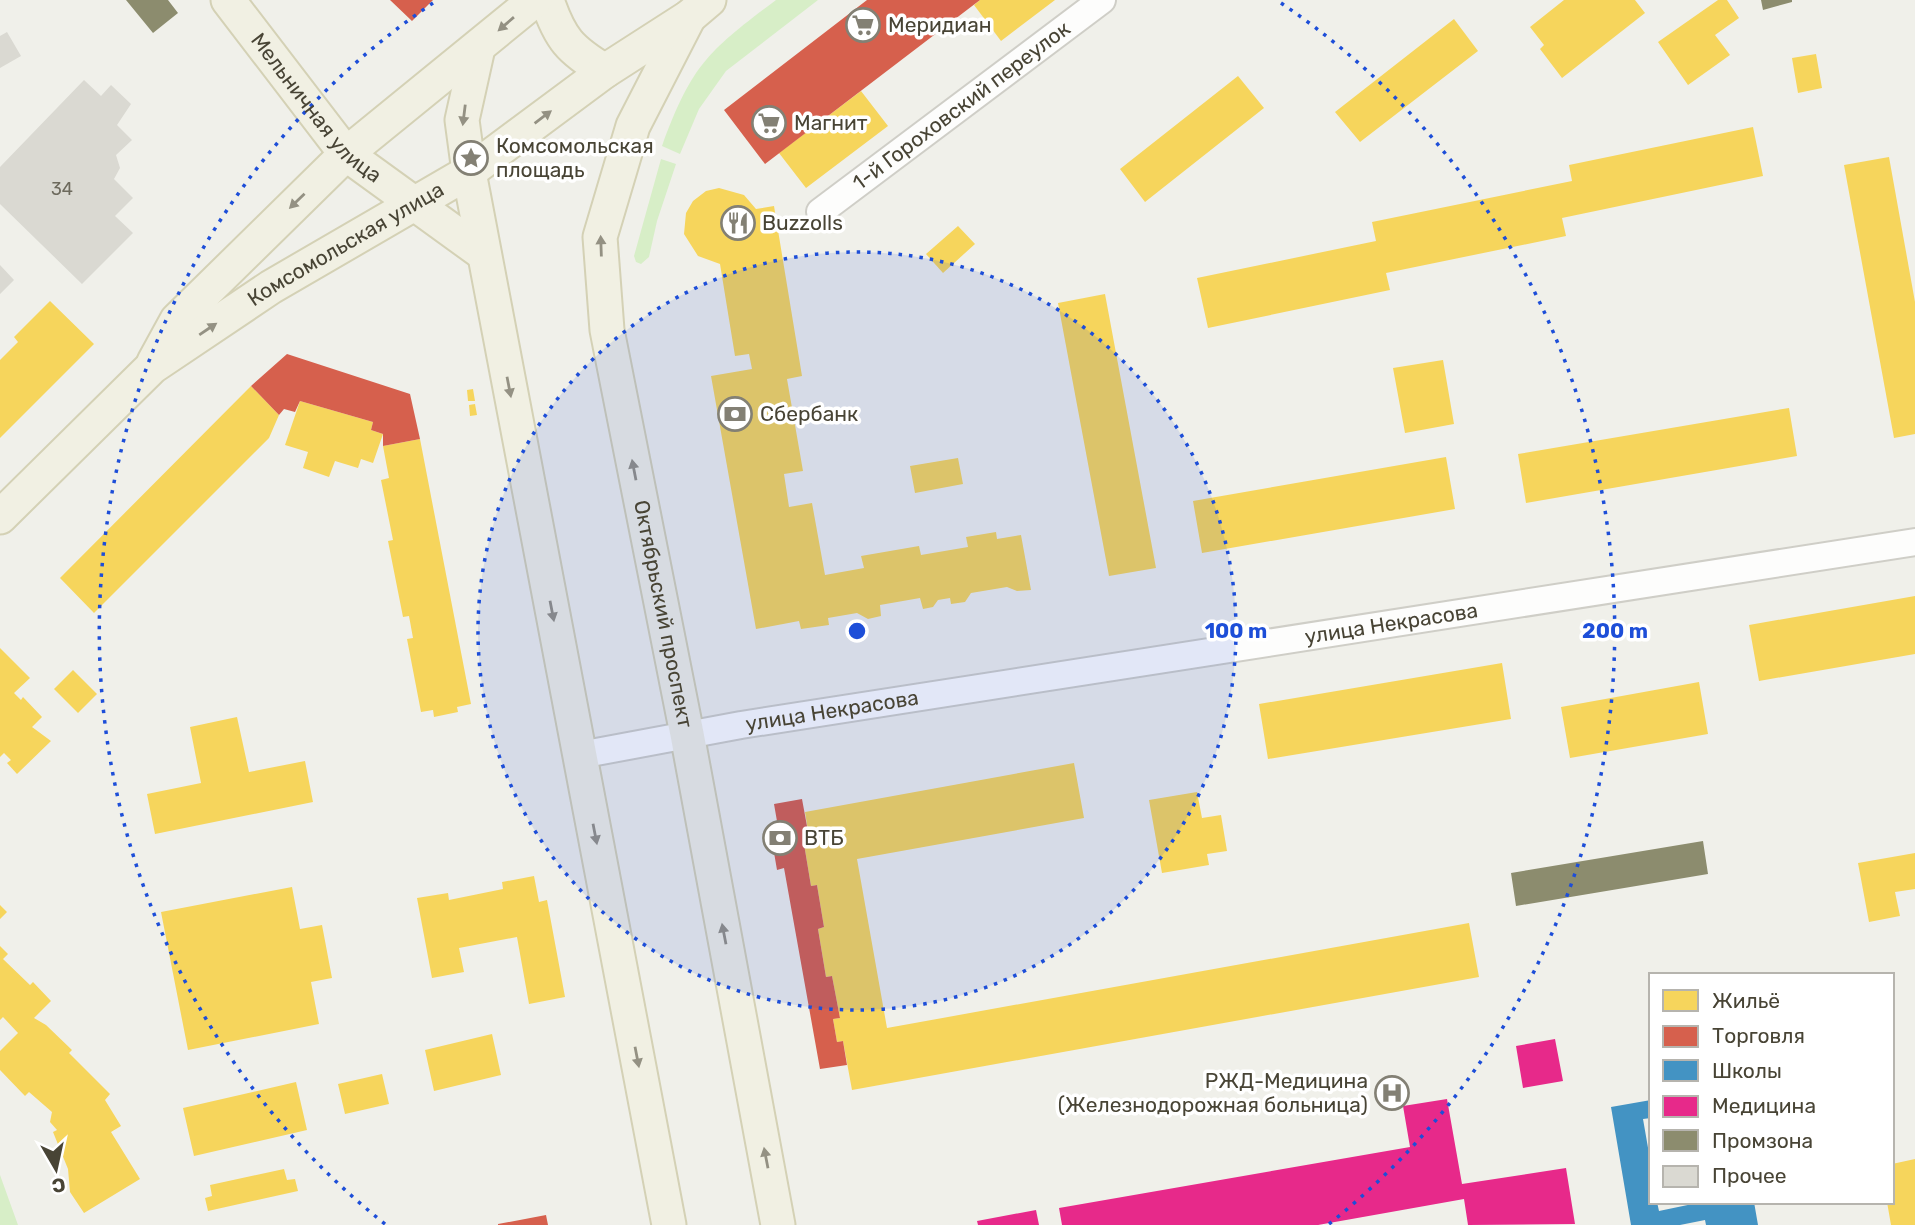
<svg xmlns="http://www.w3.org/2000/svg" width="1915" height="1225" font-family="Rubik,sans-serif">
	<rect width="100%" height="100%" fill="#f0f0ea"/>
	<!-- green -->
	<path fill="#d7eec7" d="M 776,0 L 818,0 L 726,71 L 699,109 L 680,154 L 662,146 C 692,65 707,52 776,0 Z
		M 661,159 L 676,164 L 657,221 L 649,257 L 641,264 L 636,262 L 634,256 Z
		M 0,1175 L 18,1225 L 0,1225 Z"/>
	<!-- homes -->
	<path fill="#f6d55c" d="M 980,0 L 1055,0 L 1001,41 L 974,5 Z
		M 1564,0 L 1635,0 L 1645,13 L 1562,78 L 1540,49 L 1544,45 L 1530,27 Z
		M 1718,0 L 1727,0 L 1739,18 L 1715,35 L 1730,55 L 1688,85 L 1658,42 Z
		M 1454,19 L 1478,51 L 1360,142 L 1335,112 Z
		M 1816,54 L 1822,88 L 1798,93 L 1792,58 Z
		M 1238,76 L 1264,108 L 1145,202 L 1120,169 Z
		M 861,91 L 888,126 L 806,188 L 779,153 Z
		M 1753,127 L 1763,176 L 1562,218 L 1566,236 L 1386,273 L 1390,290 L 1208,328 L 1197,278 L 1376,241 L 1372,222 L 1572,181 L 1569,165 Z
		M 1889,157 L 1915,302 L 1915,434 L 1894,438 L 1844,165 Z
		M 719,188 L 744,195 L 756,209 L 774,206 L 802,376 L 787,379 L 803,471 L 784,474 L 789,507 L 812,503 L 825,575 L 864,568 L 861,556 L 919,546 L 921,555 L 968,547 L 966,537 L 996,532 L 997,539 L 1021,535 L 1031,590 L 1017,591 L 1007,587 L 971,593 L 965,602 L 951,604 L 950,598 L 938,600 L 933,607 L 923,609 L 920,598 L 880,605 L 881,616 L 868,619 L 857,613 L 828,618 L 829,625 L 801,629 L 799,621 L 756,629 L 711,376 L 752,369 L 749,354 L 735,356 L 720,264 L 698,256 L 684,234 L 686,213 L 693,201 L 706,191 Z
		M 958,226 L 975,244 L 943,273 L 926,254 Z
		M 1105,294 L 1156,568 L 1109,576 L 1058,303 Z
		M 50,301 L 94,344 L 0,438 L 0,360 L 18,342 L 14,337 Z
		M 1443,360 L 1454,424 L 1405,433 L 1393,368 Z
		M 251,386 L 279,415 L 269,438 L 94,613 L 60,578 Z
		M 473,389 L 475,401 L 468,401 L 467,390 Z
		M 300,401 L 373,422 L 371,430 L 383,434 L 373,463 L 361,459 L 358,468 L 335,461 L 329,477 L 303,468 L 308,452 L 285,445 Z
		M 475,404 L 477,415 L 470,416 L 469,405 Z
		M 1789,408 L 1797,456 L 1526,503 L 1518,454 Z
		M 420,439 L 471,704 L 457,707 L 458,712 L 434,717 L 433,710 L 421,712 L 407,639 L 413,638 L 409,616 L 403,617 L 388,541 L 393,540 L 381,480 L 389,478 L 383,446 Z
		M 1446,457 L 1455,509 L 1202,553 L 1193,501 Z
		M 958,458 L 963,484 L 915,493 L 910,466 Z
		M 1915,596 L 1915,654 L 1759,681 L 1749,625 Z
		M 0,648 L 30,678 L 14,693 L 21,700 L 23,697 L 42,717 L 32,727 L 51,741 L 17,774 L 7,763 L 11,760 L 4,753 L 0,757 Z
		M 1502,663 L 1511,719 L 1268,759 L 1259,704 Z
		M 73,670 L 97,694 L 78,713 L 54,689 Z
		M 1699,682 L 1708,734 L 1570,758 L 1561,707 Z
		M 237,717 L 249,772 L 305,761 L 313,802 L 155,834 L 147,794 L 201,783 L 190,727 Z
		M 1074,763 L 1084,818 L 857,859 L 887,1028 L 1469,923 L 1479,977 L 852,1090 L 843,1041 L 837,1042 L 833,1019 L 840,1018 L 832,976 L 826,977 L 818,929 L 824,927 L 817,885 L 811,886 L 803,838 L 809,837 L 805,812 Z
		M 1197,792 L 1202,818 L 1221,815 L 1227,851 L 1207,854 L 1209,865 L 1162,873 L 1149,800 Z
		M 1915,853 L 1915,889 L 1895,892 L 1900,916 L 1869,922 L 1858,863 Z
		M 534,876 L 539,902 L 547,900 L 565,997 L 529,1004 L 517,937 L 459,948 L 464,972 L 432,978 L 417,898 L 448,893 L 449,900 L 503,889 L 502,882 Z
		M 292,887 L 300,929 L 322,925 L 332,978 L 311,982 L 319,1024 L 188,1050 L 161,912 Z
		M 0,905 L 7,912 L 0,919 Z
		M 0,946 L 8,954 L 3,959 L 30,985 L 33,982 L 51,1001 L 34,1018 L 46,1025 L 72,1050 L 69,1053 L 110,1094 L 105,1100 L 121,1126 L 111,1132 L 140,1179 L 84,1213 L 70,1192 L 68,1169 L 53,1132 L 57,1130 L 50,1122 L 52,1112 L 29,1092 L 25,1096 L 0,1070 L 0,1051 L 18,1033 L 3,1017 L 0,1020 Z
		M 492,1034 L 501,1075 L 434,1091 L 425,1050 Z
		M 382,1074 L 389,1104 L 345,1114 L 338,1084 Z
		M 296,1082 L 307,1130 L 194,1156 L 183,1108 Z
		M 1915,1159 L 1915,1225 L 1891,1225 L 1887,1202 L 1892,1202 L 1892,1164 Z
		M 284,1169 L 287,1180 L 295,1179 L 298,1191 L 208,1211 L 205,1198 L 212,1196 L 210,1185 Z"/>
	<!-- shops -->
	<path fill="#d6604d" d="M 390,0 L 433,0 L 412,21 Z
		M 867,0 L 980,0 L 765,164 L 724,110 Z
		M 287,354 L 410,394 L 420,439 L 383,446 L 383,434 L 371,430 L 373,422 L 300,401 L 295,412 L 284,409 L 279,415 L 251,386 Z
		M 802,799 L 809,837 L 803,838 L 811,886 L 817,885 L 824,927 L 818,929 L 826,977 L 832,976 L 840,1018 L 833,1019 L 837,1042 L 843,1041 L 847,1065 L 820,1069 L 784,868 L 777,870 L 770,829 L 778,827 L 774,804 Z
		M 546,1215 L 548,1225 L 498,1225 L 498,1224 Z"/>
	<!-- schools -->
	<path fill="#4393c3" d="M 1651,1100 L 1651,1118 L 1643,1119 L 1651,1165 L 1651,1202 L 1657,1202 L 1659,1211 L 1702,1202 L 1754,1202 L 1758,1225 L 1706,1225 L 1705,1220 L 1680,1225 L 1631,1225 L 1611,1107 Z"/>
	<!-- health -->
	<path fill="#e7298a" d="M 1555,1039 L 1563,1081 L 1523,1088 L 1516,1046 Z
		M 1447,1099 L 1462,1184 L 1566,1168 L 1575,1224 L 1468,1225 L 1464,1199 L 1318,1225 L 1062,1225 L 1059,1208 L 1410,1147 L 1403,1106 Z
		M 1036,1210 L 1039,1225 L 978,1225 L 977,1221 Z"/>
	<!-- industry -->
	<path fill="#8c8c6e" d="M 126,0 L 168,0 L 178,13 L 153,33 Z
		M 1761,0 L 1792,0 L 1792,2 L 1763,10 Z
		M 1703,841 L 1708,874 L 1516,906 L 1511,873 Z"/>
	<!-- building -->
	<path fill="#dad9d2" d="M 7,32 L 21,56 L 0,68 L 0,36 Z
		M 84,80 L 101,96 L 111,85 L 131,104 L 117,125 L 132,140 L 116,155 L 120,168 L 114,179 L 133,198 L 115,216 L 133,233 L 82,284 L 0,204 L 0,167 Z
		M 0,265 L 14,280 L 0,294 Z"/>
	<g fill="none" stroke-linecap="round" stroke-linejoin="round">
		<!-- minor casing -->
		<g stroke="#cfcec7" stroke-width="30">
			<g id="minor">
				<path id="s1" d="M 820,212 L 1102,0"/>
				<path id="s2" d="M 580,755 L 741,725 L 1915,542"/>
			</g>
		</g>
		<!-- major casing -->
		<g stroke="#d4d1b5" stroke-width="37">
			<g id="major">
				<path id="s3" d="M 228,0 L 346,154 L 484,254"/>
				<path d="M 547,0 C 560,39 570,50 605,71"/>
				<path id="s4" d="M 689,17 L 633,126 L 600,237 L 607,330 L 687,734 L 778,1225"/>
				<path d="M 478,48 L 462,120 L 469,172 L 669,1225"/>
				<path d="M 154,362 L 177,320 L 346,154 L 535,0"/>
				<path id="s5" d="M 0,517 L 152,367 L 271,287 L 469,172 L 605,71 L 689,17 L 709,0"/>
			</g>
		</g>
		<!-- minor -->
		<use href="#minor" stroke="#fdfdfc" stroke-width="26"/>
		<!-- major -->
		<use href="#major" stroke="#f1f0e3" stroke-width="33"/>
	</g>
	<!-- one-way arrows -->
	<defs><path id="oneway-solid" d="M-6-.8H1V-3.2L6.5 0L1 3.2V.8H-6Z" transform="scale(1.75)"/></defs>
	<g fill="#949183">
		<use href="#oneway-solid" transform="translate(506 24) rotate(139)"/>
		<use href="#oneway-solid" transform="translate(464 115) rotate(97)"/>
		<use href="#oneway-solid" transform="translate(543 117) rotate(-37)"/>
		<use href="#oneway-solid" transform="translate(297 201) rotate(136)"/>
		<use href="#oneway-solid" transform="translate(601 246) rotate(-92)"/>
		<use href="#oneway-solid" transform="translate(208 329) rotate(-34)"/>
		<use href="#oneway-solid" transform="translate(509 387) rotate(79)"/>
		<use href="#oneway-solid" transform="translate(634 470) rotate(-101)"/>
		<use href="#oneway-solid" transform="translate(552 611) rotate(79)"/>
		<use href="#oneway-solid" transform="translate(595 834) rotate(79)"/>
		<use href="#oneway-solid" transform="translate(724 934) rotate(-101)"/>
		<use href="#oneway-solid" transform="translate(637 1057) rotate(79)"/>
		<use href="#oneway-solid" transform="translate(766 1158) rotate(-101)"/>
	</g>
	<!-- distance rings -->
	<circle cx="857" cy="631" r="379" fill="#1d4ed8" fill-opacity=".12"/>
	<g fill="none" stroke="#1d4ed8" stroke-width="3.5" stroke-dasharray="3.5 7">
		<circle cx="857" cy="631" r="379"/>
		<path d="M385 1224A758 758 0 0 1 433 3M1281 3A758 758 0 0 1 1329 1224"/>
	</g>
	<!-- icons -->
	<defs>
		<g id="supermarket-ring" transform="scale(1.75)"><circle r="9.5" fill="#fff" stroke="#838074" stroke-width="1.5"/><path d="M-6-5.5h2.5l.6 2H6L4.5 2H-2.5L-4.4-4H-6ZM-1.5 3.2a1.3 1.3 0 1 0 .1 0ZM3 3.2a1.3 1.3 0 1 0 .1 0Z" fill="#838074"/></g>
		<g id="sight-ring" transform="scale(1.75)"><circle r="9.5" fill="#fff" stroke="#838074" stroke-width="1.5"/><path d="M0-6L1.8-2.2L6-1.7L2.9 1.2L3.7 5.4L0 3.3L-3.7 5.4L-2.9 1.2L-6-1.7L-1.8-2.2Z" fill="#838074"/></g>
		<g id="restaurant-ring" transform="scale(1.75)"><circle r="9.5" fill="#fff" stroke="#838074" stroke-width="1.5"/><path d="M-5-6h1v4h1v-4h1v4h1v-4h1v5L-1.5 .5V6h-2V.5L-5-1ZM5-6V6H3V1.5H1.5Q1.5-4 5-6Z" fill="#838074"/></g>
		<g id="bank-ring" transform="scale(1.75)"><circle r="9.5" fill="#fff" stroke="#838074" stroke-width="1.5"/><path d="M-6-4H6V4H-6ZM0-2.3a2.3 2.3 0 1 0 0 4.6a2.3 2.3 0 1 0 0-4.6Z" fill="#838074"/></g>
		<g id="hospital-ring" transform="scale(1.75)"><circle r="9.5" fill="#fff" stroke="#838074" stroke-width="1.5"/><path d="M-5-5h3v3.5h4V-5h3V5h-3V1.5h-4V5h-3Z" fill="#838074"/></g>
	</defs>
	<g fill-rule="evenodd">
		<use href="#supermarket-ring" x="863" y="25"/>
		<use href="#supermarket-ring" x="769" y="123"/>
		<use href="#sight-ring" x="471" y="158"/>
		<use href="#restaurant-ring" x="738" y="223"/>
		<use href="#bank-ring" x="735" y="414"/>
		<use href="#bank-ring" x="780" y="838"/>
		<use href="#hospital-ring" x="1392" y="1093"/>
	</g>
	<g text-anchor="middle" stroke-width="7" stroke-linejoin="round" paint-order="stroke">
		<!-- number labels -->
		<g font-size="18" fill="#6d6a5d">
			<text x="62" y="195">34</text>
		</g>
		<!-- poi labels -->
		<g font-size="21" fill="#484435" stroke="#fff" text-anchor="start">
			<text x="888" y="32">Меридиан</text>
			<text x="794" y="130">Магнит</text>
			<text x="496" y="153">Комсомольская<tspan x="496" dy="24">площадь</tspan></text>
			<text x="762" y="230">Buzzolls</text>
			<text x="760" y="421">Сбербанк</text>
			<text x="804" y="845">ВТБ</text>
			<text x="1368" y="1088" text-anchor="end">РЖД-Медицина<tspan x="1368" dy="24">(Железнодорожная больница)</tspan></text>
		</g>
		<!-- street labels -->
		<g font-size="21" fill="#484435" stroke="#fff">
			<text dy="7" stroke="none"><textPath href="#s3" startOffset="140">Мельничная улица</textPath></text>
			<text dy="7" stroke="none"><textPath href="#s1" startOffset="177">1-й Гороховский переулок</textPath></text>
			<text dy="7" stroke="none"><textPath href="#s5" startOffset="443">Комсомольская улица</textPath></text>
			<text dy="7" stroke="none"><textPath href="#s4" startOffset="621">Октябрьский проспект</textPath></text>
			<text dy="7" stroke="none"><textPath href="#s2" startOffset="822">улица Некрасова</textPath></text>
			<text dy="7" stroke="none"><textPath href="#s2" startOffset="256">улица Некрасова</textPath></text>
		</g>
	</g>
	<circle cx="857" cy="631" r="10" fill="#1d4ed8" stroke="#fff" stroke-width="3.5"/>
	<g font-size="21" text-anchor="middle" font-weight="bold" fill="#1d4ed8" stroke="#fff" stroke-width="7" stroke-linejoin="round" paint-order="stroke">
		<text x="1236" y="638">100 m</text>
		<text x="1615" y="638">200 m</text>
	</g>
	<!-- legend -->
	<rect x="1649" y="973" width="245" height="231" fill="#ffffff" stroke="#b6b4ae" stroke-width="2"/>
	<rect x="1663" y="990" width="35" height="21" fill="#f6d55c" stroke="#b6b4ae" stroke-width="2"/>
	<text x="1712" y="1008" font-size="21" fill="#484435">Жильё</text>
	<rect x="1663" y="1026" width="35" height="21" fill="#d6604d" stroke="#b6b4ae" stroke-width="2"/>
	<text x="1712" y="1043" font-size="21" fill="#484435">Торговля</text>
	<rect x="1663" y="1060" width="35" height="21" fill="#4393c3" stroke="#b6b4ae" stroke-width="2"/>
	<text x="1712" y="1078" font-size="21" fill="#484435">Школы</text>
	<rect x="1663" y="1096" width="35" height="21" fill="#e7298a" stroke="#b6b4ae" stroke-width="2"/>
	<text x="1712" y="1113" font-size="21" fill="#484435">Медицина</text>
	<rect x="1663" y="1130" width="35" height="21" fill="#8c8c6e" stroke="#b6b4ae" stroke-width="2"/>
	<text x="1712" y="1148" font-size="21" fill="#484435">Промзона</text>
	<rect x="1663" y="1166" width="35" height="21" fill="#dad9d2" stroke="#b6b4ae" stroke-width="2"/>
	<text x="1712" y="1183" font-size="21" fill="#484435">Прочее</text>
	<!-- north arrow -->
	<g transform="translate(56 1169) rotate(171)" stroke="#ffffff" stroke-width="5" paint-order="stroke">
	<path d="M0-5L12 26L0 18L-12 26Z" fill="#484435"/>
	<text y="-10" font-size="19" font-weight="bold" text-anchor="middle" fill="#484435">С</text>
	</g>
</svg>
